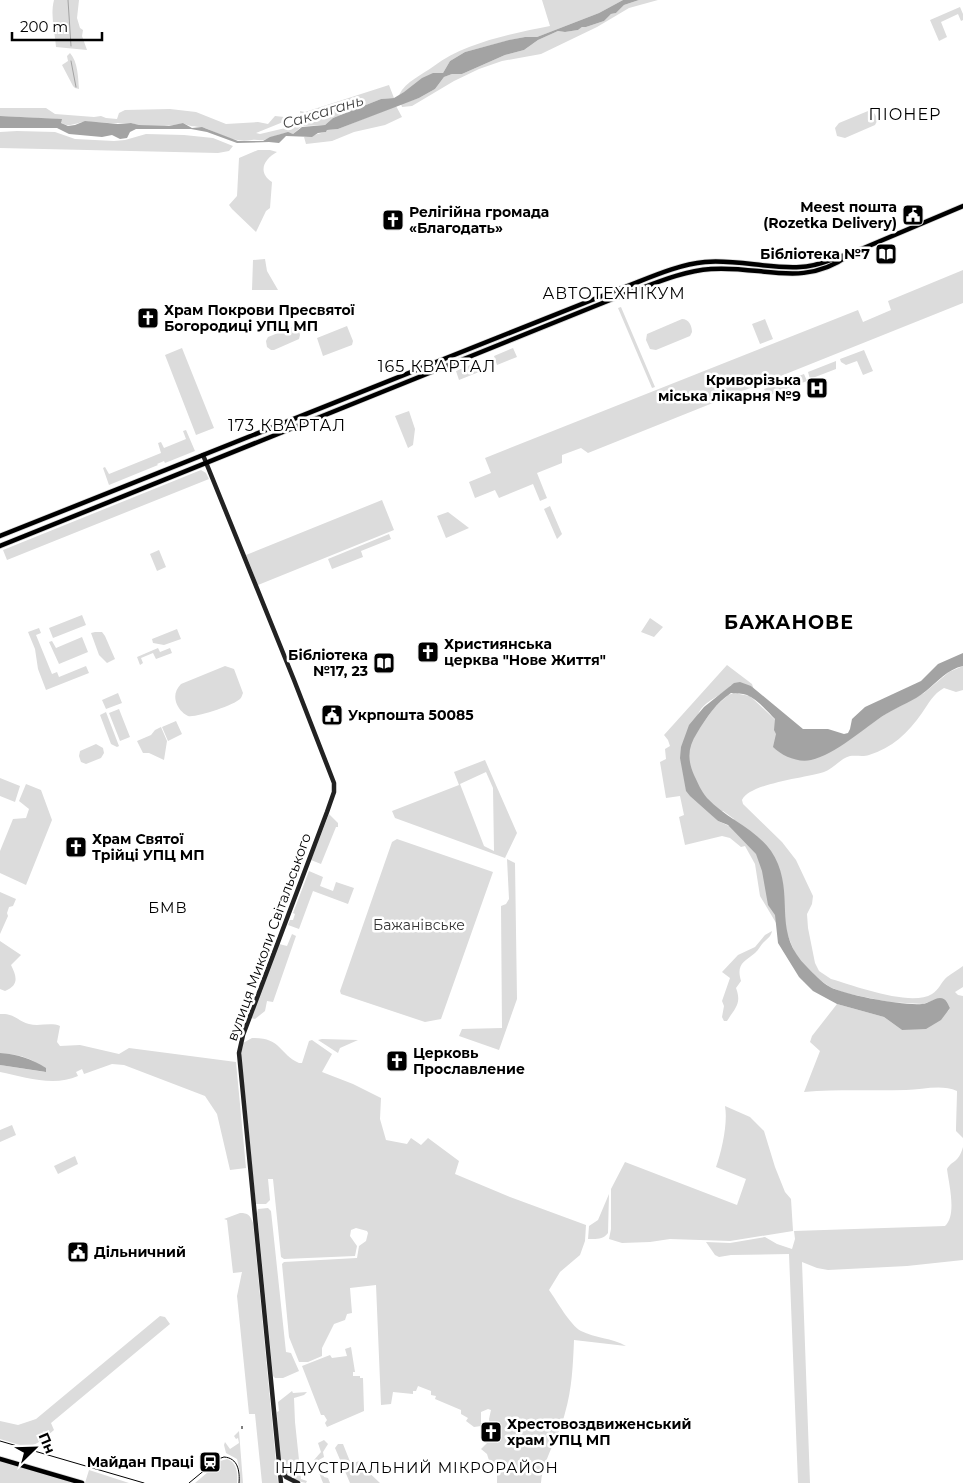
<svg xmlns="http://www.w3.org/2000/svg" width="963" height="1483" font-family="Montserrat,sans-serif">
	<rect width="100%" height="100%" fill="#fff"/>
	<!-- green -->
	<path fill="#dcdcdc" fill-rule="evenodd" d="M 54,0 L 79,0 L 77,18 L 80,28 L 83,30 L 82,36 L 87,50 L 56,47 C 55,31 50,16 54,0 Z
		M 542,0 L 623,0 L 599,13 L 537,37 L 525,37 L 510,40 L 465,52 L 450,61 L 443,73 C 421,74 416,87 399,95 C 406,81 422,75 434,66 C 464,43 514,33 550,26 Z
		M 639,0 L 658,0 L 629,8 L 597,27 L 541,54 L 502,61 L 479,69 L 454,81 L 412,106 L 402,107 L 401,104 L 419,98 L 435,89 L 444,77 L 452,74 L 462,74 L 505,55 L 524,50 L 538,40 L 558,31 L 565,32 L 578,30 L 582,27 L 586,27 L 604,21 L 611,14 L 616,13 L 624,5 Z
		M 960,7 L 963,14 L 963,20 L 961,21 L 958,14 L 941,22 L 947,37 L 939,41 L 930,20 Z
		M 70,53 C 78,62 78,77 79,89 L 75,88 L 73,86 L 62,65 L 68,61 L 67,56 Z
		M 389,85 L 394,98 L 381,99 L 333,118 L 325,125 L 302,126 L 293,134 C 283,131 274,137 264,140 C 260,141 256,139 252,140 C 233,143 223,135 205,128 C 197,126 192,128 183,123 C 170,127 153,127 140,125 C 136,125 133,123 129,123 C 115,123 103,123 90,122 C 77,120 67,132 58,119 L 0,116 L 0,108 L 46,108 L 55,114 L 94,117 L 101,116 L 106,118 L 117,119 L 119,113 L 125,110 L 170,109 L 196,112 L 226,124 L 258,122 L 268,124 L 275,116 L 293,118 L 256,133 L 260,134 L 294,126 L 302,126 L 300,111 L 305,112 Z
		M 396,106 L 402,117 L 385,125 L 354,132 L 332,141 L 306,144 L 304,137 C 312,137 318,133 326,132 L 327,130 L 338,129 Z
		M 868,111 C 874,110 877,116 877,121 L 875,125 L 845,138 L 837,136 L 835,128 L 839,123 Z
		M 17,131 L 55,132 L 75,139 L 114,141 L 125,140 L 146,134 L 184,135 L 213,138 L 233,146 L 229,151 L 218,153 L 0,148 L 0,132 Z
		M 258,150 L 270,150 L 277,152 C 264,159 257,172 272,182 L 270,208 L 266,211 L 256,232 L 232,209 L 229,205 L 237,196 L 239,158 Z
		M 265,259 L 267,271 L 278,290 L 252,290 L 253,260 Z
		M 963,270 L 963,303 L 588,453 L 581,448 L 562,455 L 562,463 L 537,473 L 547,498 L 540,501 L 533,484 L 499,498 L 495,490 L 475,498 L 469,482 L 491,473 L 485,458 L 858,310 L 863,322 L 891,310 L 888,301 Z
		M 621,307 L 655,387 L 652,388 L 618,308 Z
		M 682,319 C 689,319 692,326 692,332 L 690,336 L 656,350 L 650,349 L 646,340 L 647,334 Z
		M 765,319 L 773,339 L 760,344 L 752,324 Z
		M 347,326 L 353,341 L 352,345 L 323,356 L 317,338 Z
		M 293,327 L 299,331 L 300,335 L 299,339 L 274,350 L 271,350 L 267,347 L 266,341 L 268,337 Z
		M 182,348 L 214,428 L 196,435 L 165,355 Z
		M 513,348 L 517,357 L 497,365 L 494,356 Z
		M 864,350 L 873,371 L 863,375 L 857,361 L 846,365 L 841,362 L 840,359 Z
		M 836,361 L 836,369 L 810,379 L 808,372 Z
		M 475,363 L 479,372 L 459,380 L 456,371 Z
		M 804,374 L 807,381 L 770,395 L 766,393 L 764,389 Z
		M 409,411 L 415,429 L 413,445 L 408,448 L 395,416 Z
		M 186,430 L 195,451 L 165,463 L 164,461 L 157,464 L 158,465 L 109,485 L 103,468 L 105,467 L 109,474 L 161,453 L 158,443 L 161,442 L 164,448 L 186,439 L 183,431 Z
		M 201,470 L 206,473 L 209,479 L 7,560 L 3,550 Z
		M 382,500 L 394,530 L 258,585 L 246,555 Z
		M 550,506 L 562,534 L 557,539 L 544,509 Z
		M 448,512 L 469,528 L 446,538 L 437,516 Z
		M 389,534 L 391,539 L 361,551 L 363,557 L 332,569 L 328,559 Z
		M 159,550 L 166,567 L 157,571 L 150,554 Z
		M 82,615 L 86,625 L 53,638 L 49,628 Z
		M 650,618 L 663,627 L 654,637 L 641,632 Z
		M 39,628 L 41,633 L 36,635 L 52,674 L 57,672 L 59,677 L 86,666 L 89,673 L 46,690 L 38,669 L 35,649 L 28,632 Z
		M 177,629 L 181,639 L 164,645 L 153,643 L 152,639 Z
		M 95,632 L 102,632 L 105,636 L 115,659 L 107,663 L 99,655 L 91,633 Z
		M 82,637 L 88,652 L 59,664 L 49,642 L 52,641 L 56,648 Z
		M 158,648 L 160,652 L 170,648 L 172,653 L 156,659 L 153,653 L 141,658 L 143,663 L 140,665 L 137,657 Z
		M 727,665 L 752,684 L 754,690 L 751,686 L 731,685 C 723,696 702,701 698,715 C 696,720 697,727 697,732 L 714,708 L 728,695 L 734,693 L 750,696 L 784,728 L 848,740 L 887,713 L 924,693 L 949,672 L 963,666 L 963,690 L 956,692 L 944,688 C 933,694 929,703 922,713 C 908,733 892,748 869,755 C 863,757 856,755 850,756 C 841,758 833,769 824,772 C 806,778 750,783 742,800 L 743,804 L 782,842 L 796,860 L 813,896 L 812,904 L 807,914 L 808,928 L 815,963 L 819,971 L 831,979 C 855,986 911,1007 932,994 C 939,990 941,982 947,977 C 952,973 958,970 963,966 L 963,987 L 955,992 L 958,995 L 963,996 L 963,1138 L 956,1131 L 956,1128 L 957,1093 L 957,1091 C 941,1084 922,1090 906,1090 C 872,1091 838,1089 804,1092 L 820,1051 L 810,1042 L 812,1036 L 837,1004 L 884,1017 L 902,1030 L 948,1011 L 950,1008 L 947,1002 L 940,998 L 923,1004 L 889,1002 L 845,993 L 830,987 L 817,978 L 797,958 L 788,936 L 782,933 L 760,896 L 755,864 L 745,846 L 741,847 L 730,838 L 722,836 L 685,845 L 679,817 L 684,815 L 680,796 L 666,798 L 660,762 L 666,759 L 665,749 L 670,746 L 668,740 L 664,735 ZM 723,811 L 734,819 L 729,826 L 718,821 L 712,815 Z
		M 225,666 L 234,669 L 243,693 C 242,695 242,697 240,699 C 234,705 196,718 188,716 C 182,713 178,708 176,702 C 174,695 176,689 181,684 Z
		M 118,693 L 122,703 L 106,709 L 102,700 Z
		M 119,709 L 130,737 L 120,741 L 109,713 Z
		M 106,712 L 119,746 L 117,747 L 111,744 L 100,715 Z
		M 176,721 L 182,734 L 168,741 L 162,727 Z
		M 161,727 L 167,741 L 164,760 L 149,753 L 143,753 L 137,741 L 151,735 L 155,730 Z
		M 96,744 L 103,748 L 104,753 L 101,758 L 86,764 L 81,762 L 79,756 L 80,751 Z
		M 485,760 L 517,833 L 505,858 L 395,818 L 392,811 L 459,785 L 454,772 ZM 486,772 L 493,788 L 494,851 L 484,846 L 460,784 Z
		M 0,778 L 20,786 L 15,802 L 0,796 Z
		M 26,784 L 41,790 L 52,820 L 26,885 L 0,873 L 0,851 L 13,819 L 26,818 L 29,809 L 19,801 Z
		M 329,814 L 338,823 L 338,827 L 336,827 L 321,864 L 311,860 Z
		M 397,839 L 493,872 L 441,1019 L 425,1022 L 341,994 L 340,991 L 392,842 Z
		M 507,859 L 515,863 L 517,999 L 499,1050 L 459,1036 L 462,1029 L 502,1028 L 501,906 L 506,904 L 509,899 Z
		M 309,871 L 323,877 L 320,886 L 333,891 L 336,882 L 354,888 L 348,904 L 313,891 L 299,929 L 288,925 L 290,920 L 293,920 L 295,914 L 293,913 Z
		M 0,892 L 16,899 L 13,906 L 9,907 L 7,913 L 8,916 L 0,934 Z
		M 772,931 C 771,936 769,937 765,941 C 761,944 759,950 755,953 C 744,962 736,964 741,981 L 736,988 C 742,1004 735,1008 727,1021 L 724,1021 L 722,1017 L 724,1006 L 722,1001 L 730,978 L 722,972 L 738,955 L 755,947 L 765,935 Z
		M 292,934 L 296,936 L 273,1002 L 267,1001 L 265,1011 L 255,1019 L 251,1018 L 279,944 L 287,946 Z
		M 0,941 L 21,955 L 11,965 C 17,977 19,985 5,991 L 0,989 Z
		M 0,1014 C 15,1013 17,1021 29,1024 C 39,1027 50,1022 60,1026 L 57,1042 L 60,1046 L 80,1045 L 119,1054 L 129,1048 L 236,1062 L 246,1168 L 230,1170 L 217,1114 L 205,1096 L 124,1065 L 112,1064 L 84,1074 L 82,1069 L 76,1072 L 78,1076 C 54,1087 24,1077 0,1072 L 0,1065 L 45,1072 C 37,1058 16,1054 0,1053 Z
		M 252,1038 C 281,1037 279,1054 299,1063 L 302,1063 L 309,1041 L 312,1040 L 332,1054 L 322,1072 L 353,1084 L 381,1098 L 380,1119 L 386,1140 L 407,1144 L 411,1138 L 421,1145 L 428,1138 L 459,1161 L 455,1174 L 510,1197 L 586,1225 L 585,1241 L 580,1255 L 560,1272 L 549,1290 C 557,1301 570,1325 581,1331 C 595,1338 612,1338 626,1346 L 574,1340 C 573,1365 572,1389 565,1413 C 559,1437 543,1459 541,1483 L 497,1483 L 497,1470 L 492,1470 L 487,1454 L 481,1449 L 487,1443 L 498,1443 L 502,1437 L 501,1427 L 490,1425 L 489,1419 L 491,1410 L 488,1409 L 481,1412 L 481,1426 L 474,1427 L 466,1421 L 468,1418 L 461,1414 L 461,1410 L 435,1399 L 436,1396 L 431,1395 L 431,1391 L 418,1386 L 416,1391 L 413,1391 L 413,1394 L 393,1392 L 391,1404 L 381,1405 L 376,1285 L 350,1288 L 352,1313 L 347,1314 L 345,1320 L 334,1324 L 322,1348 L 322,1356 L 308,1362 L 299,1362 L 289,1337 L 282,1264 L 284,1262 L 357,1258 L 359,1246 L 366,1241 L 368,1233 L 367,1231 L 356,1228 L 351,1230 L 350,1236 L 357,1246 L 355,1256 L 284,1259 L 281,1257 L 273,1179 L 268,1179 L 270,1200 L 266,1204 L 256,1204 L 254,1187 L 241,1056 L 243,1043 Z
		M 322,1039 L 358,1040 L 340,1048 L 338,1053 L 318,1040 Z
		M 725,1106 L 750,1117 L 764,1131 L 775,1167 L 785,1192 L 791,1199 L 793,1231 L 730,1241 L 670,1239 L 650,1242 L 622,1243 L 609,1239 L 611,1229 L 611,1189 L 625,1162 L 737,1205 L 746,1179 L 716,1167 C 722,1150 728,1123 725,1106 Z
		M 12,1125 L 16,1135 L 0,1142 L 0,1130 Z
		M 963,1147 L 963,1260 L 907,1266 L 828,1270 L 817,1268 L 802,1262 L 810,1483 L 798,1483 L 789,1254 L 731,1255 L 719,1257 L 715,1255 L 706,1242 L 730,1243 L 765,1237 L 777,1244 L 792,1249 L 795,1239 L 794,1231 L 945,1226 C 957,1215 949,1185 947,1169 C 953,1159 958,1164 963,1147 Z
		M 75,1156 L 78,1164 L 58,1174 L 54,1166 Z
		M 609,1194 L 608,1233 C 603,1240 596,1239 588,1239 L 589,1226 L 598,1220 Z
		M 268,1208 L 271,1211 L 286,1352 L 291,1353 L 299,1371 L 283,1378 L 275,1378 L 273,1376 L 257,1213 L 258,1209 Z
		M 240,1213 C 248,1213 250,1215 253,1223 L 278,1483 L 262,1483 L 255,1414 L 249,1414 L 237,1296 L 242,1272 L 233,1273 L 227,1220 L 224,1219 Z
		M 160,1316 L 165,1317 L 170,1324 L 51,1423 L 54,1430 C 30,1451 30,1448 0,1439 L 0,1421 L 18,1425 L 36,1419 Z
		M 351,1347 L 355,1372 L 353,1372 L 353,1376 L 360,1376 L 360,1378 L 363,1378 L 364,1411 L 327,1427 L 325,1423 L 327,1420 L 324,1415 L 321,1415 L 302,1366 L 330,1355 L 332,1358 L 347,1356 L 345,1349 Z
		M 292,1391 L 293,1393 L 307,1392 L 304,1395 L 294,1398 L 295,1422 L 301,1479 L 307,1481 L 306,1483 C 297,1481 287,1478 282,1469 C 277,1459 278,1425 277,1412 L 279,1411 L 278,1402 Z
		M 239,1431 L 243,1483 L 239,1483 L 240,1472 L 237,1459 L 226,1453 L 224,1445 L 225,1442 L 230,1449 L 239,1443 L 238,1438 L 236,1439 L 234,1436 Z
		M 324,1440 L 328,1444 L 323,1452 L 324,1457 L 317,1461 L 324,1477 L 328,1478 L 330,1483 L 323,1483 L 314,1460 L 321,1452 L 318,1443 Z
		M 338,1444 L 343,1444 L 351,1464 L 359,1461 L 363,1467 L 380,1483 L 350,1483 L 335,1448 Z
		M 0,1459 L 82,1483 L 0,1483 Z
		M 227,1459 C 237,1462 238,1474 237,1483 L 195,1483 L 208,1472 L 217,1462 Z
		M 89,1470 L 129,1483 L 85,1483 Z"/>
	<!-- water -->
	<path fill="#a3a3a3" d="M 623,0 L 639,0 L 624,5 L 616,13 L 611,14 L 604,21 L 586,27 L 582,27 L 578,30 L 565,32 L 558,31 L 538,40 L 524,50 L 505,55 L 462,74 L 452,74 L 444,77 L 435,89 L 419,98 L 338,129 L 327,130 L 326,132 L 318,133 L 312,137 L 286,136 L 279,143 L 269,142 L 237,143 L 207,132 L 191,129 L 136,129 L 130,132 L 127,138 L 120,139 L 112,135 L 102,137 L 69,134 L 57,128 L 0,128 L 0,116 L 62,119 L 61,123 L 68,126 L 75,125 L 85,121 L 118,124 L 131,123 L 139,125 L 169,126 L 183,123 L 192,128 L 202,127 L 238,141 L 263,141 L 270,137 L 288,132 L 293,134 L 302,127 L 325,125 L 333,118 L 381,99 L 394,98 L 404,92 L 422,78 L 433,73 L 443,73 L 450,61 L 465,52 L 509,40 L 525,37 L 537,37 L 599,13 Z
		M 963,653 L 963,666 C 948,669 937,682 926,691 C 914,701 899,706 886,714 C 865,727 835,755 811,760 C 798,763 782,756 773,747 L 776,734 L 774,730 L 775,719 C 767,711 757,699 747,695 C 742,693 737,694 731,693 C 716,703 707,717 697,733 C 688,747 687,759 694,775 C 698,783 701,791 707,798 C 729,822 765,831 778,864 C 793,902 773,933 807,967 C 814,974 821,982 830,987 C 845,995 904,1006 922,1004 C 928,1004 934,998 940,998 C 946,998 948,1004 950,1008 L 941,1020 L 926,1029 L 902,1030 L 884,1017 L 837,1004 L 813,991 L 799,977 L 778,943 L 775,915 L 768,905 L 762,871 L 756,854 L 728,825 L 718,821 L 690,796 L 686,791 L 680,758 L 681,747 L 689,725 L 704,707 L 734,683 L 740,682 L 751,686 L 803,729 L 828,729 L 844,734 L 848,733 L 850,729 L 852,719 L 865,707 L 921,681 L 938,664 Z
		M 0,1053 C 17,1054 32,1059 46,1068 L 46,1072 L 0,1065 Z"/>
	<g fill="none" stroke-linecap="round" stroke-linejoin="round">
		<!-- stream -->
		<path stroke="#a3a3a3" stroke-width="1" d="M 68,0 L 71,46
			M 71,61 L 76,87"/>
		<!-- primary casing -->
		<g stroke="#dbdbdb" stroke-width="6">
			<path id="primary" d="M 0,536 L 617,290 C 645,280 674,265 705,262 C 736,259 768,269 800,267 C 818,267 835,257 852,253 L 963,206
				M 0,546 L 620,296 C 649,286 680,271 711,269 C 761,265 803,289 849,255
				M 0,1459 L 82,1483"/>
		</g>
		<!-- secondary -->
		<path stroke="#222" stroke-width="4.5" d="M 203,455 L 294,680 L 334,783 L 334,792 L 327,812 L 243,1035 L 239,1053 L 281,1483
			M 281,1470 L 286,1477 L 298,1483"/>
		<!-- primary -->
		<use href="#primary" stroke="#000" stroke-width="4.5"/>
		<!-- tram -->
		<path stroke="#000" stroke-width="1" d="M 0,1441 L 144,1483
			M 189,1483 L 218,1459 L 224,1457 C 238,1458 240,1471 239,1483"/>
		<!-- rail -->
		<path stroke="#000" stroke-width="1" stroke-dasharray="8 2.5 1 2.5" stroke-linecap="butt" d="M 242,1426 L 242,1429"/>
	</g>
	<!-- icons -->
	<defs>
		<g id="civic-square" transform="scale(1.125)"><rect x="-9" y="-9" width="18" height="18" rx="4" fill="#000" stroke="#fff"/><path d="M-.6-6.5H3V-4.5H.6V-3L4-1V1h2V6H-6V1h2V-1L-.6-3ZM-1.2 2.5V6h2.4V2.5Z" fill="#fff"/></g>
		<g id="church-square" transform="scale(1.125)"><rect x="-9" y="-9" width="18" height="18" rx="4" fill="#000" stroke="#fff"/><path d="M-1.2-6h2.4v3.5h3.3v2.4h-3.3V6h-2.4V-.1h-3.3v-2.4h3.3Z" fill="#fff"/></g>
		<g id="library-square" transform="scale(1.125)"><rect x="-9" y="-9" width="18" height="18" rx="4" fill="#000" stroke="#fff"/><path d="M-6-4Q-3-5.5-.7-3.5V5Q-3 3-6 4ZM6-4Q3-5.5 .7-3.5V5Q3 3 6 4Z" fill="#fff"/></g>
		<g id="hospital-square" transform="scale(1.125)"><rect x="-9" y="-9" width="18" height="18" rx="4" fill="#000" stroke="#fff"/><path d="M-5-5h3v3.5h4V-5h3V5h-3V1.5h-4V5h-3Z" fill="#fff"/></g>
		<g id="station-square" transform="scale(1.125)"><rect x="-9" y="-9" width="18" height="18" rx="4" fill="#000" stroke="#fff"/><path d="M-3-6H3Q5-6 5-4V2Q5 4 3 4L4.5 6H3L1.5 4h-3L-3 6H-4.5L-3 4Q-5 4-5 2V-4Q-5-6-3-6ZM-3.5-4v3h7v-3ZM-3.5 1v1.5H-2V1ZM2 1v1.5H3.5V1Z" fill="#fff"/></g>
	</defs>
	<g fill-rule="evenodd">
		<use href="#civic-square" x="913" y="215"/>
		<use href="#church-square" x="393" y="220"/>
		<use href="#library-square" x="886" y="254"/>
		<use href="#church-square" x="148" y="318"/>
		<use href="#hospital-square" x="817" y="388"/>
		<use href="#church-square" x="428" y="652"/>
		<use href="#library-square" x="384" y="663"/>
		<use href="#civic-square" x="332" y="715"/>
		<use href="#church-square" x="76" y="847"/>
		<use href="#church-square" x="397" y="1061"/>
		<use href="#civic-square" x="78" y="1252"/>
		<use href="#church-square" x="491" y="1432"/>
		<use href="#station-square" x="210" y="1462"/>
	</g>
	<g text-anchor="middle" stroke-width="5" stroke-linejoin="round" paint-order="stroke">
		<!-- poi labels -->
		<g font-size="14" font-weight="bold" fill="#000" stroke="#fff" text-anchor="start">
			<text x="897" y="212" text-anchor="end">Meest пошта<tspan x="897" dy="16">(Rozetka Delivery)</tspan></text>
			<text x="409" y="217">Релігійна громада<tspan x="409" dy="16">«Благодать»</tspan></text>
			<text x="870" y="259" text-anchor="end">Бібліотека №7</text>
			<text x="164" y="315">Храм Покрови Пресвятої<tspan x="164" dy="16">Богородиці УПЦ МП</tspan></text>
			<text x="801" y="385" text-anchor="end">Криворізька<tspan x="801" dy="16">міська лікарня №9</tspan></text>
			<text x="444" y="649">Християнська<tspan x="444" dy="16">церква "Нове Життя"</tspan></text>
			<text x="368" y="660" text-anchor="end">Бібліотека<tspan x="368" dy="16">№17, 23</tspan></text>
			<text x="348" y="720">Укрпошта 50085</text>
			<text x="92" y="844">Храм Святої<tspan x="92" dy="16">Трійці УПЦ МП</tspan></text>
			<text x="413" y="1058">Церковь<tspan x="413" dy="16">Прославление</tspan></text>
			<text x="94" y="1257">Дільничний</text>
			<text x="507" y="1429">Хрестовоздвиженський<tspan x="507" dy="16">храм УПЦ МП</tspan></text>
			<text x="194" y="1467" text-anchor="end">Майдан Праці</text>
		</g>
		<!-- park labels -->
		<g font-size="14" fill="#333" stroke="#fff">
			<text x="419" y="930">Бажанівське</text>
		</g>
		<!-- street labels -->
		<g font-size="14" fill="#000" stroke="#fff">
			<text transform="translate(269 937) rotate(-70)" y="5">вулиця Миколи Світальського</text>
		</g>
		<!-- water labels -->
		<g font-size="15" font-style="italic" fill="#444" stroke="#fff">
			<text transform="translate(323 112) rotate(-17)" y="5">Саксагань</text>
		</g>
		<!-- neighbourhood labels -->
		<g font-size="15" letter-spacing="1" fill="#000" stroke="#fff">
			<text x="168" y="913">БМВ</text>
			<text x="417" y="1473">ІНДУСТРІАЛЬНИЙ МІКРОРАЙОН</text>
		</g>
		<!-- quarter labels -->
		<g font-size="16" letter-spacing="1" fill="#000" stroke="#fff">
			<text x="905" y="120">ПІОНЕР</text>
			<text x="614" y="299">АВТОТЕХНІКУМ</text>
			<text x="437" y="372">165 КВАРТАЛ</text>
			<text x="287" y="431">173 КВАРТАЛ</text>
		</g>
		<!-- district labels -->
		<g font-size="19" font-weight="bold" letter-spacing="1" fill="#000" stroke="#fff">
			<text x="789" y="629">БАЖАНОВЕ</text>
		</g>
	</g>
	<!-- north arrow -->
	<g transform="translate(35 1448) rotate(67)" stroke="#ffffff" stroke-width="4" paint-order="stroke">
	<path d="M0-4L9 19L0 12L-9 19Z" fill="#000000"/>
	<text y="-8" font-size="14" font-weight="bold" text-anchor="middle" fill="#000000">Пн</text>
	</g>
	<!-- scale -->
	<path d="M12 32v8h90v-8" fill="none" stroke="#000000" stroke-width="2.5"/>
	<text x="20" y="32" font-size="15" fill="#000000" stroke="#ffffff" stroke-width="4" paint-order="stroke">200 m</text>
</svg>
